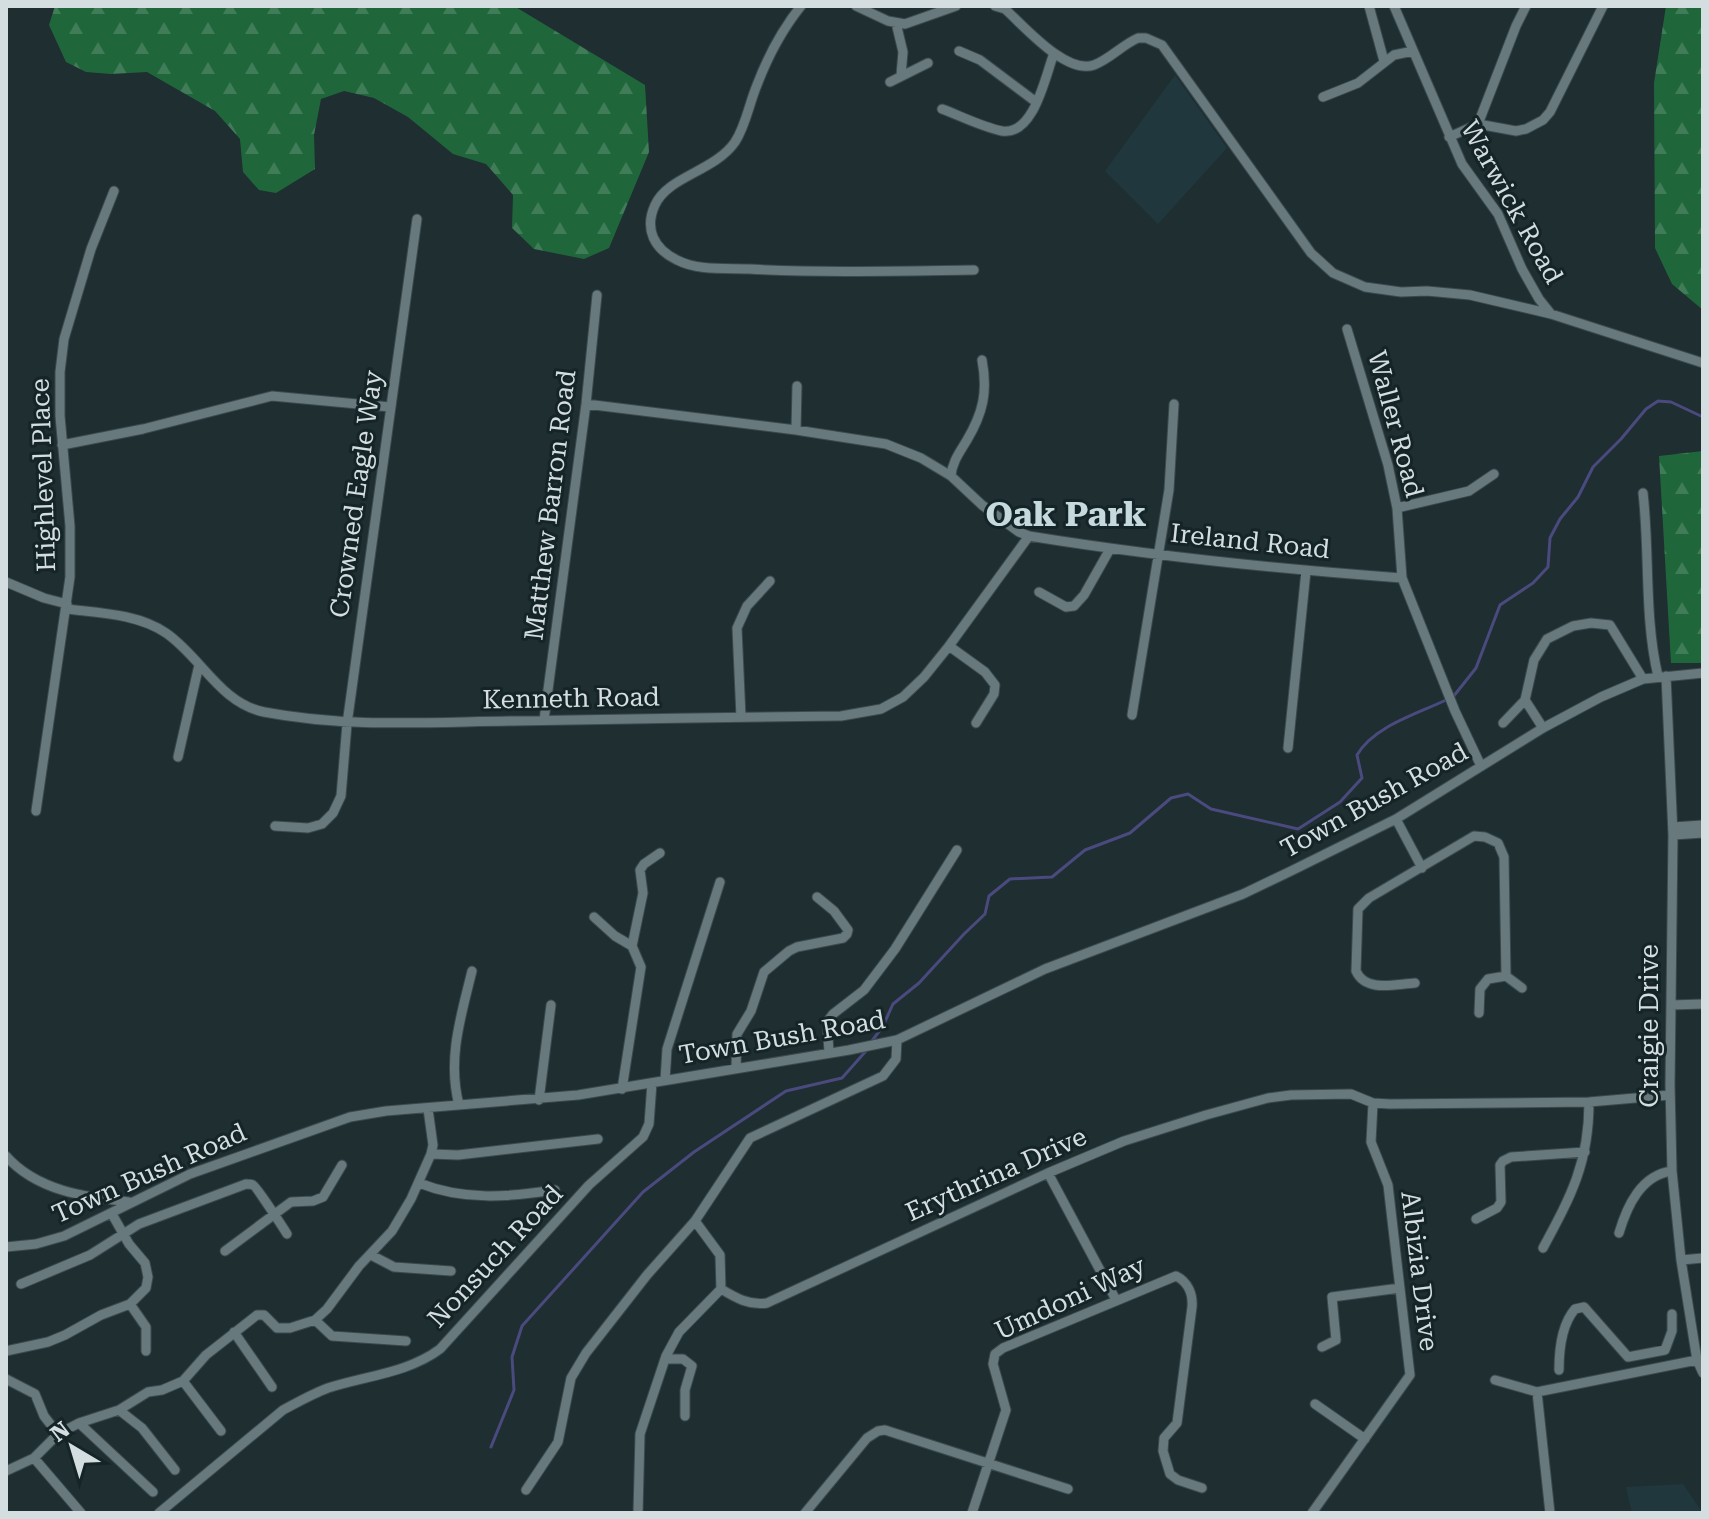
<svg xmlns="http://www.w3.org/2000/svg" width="1709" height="1519" font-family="'Roboto Serif',serif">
	<defs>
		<pattern id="forest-firs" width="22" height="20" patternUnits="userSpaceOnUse" patternTransform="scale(2)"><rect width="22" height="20" fill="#1f673b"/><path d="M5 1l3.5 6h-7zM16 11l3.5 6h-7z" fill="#3f7c57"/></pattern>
	</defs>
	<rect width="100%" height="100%" fill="#1e2e31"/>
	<!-- built -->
	<path fill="#20383d" d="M 1175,75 L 1227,148 L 1158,224 L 1105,171 Z
		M 1683,1484 L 1703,1513 L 1632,1513 L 1626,1487 Z"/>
	<!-- forest -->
	<path fill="url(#forest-firs)" d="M 55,6 L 514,6 L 645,85 L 649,152 L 609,248 L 584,259 L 534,249 L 512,228 L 513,195 L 486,164 L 453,154 L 408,117 L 374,98 L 344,91 L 321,99 L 314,135 L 315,169 L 276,193 L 259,190 L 243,172 L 240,139 L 215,111 L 147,72 L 111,74 L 86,72 L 66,62 L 49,25 Z
		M 1666,6 L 1703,6 L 1703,310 L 1672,284 L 1655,248 L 1654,83 Z
		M 1703,451 L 1703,663 L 1671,663 L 1659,456 Z"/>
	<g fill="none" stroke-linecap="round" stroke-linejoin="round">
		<!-- stream -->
		<path stroke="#4a4a7f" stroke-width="3" d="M 1453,697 L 1476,668 L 1500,605 L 1533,583 L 1548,567 L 1550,538 L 1560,519 L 1578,497 L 1593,467 L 1621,439 L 1646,409 L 1658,401 L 1671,402 L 1703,417
			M 872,1041 L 883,1026 L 893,1004 L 919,983 L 964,934 L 985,914 L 989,896 L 1010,879 L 1052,877 L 1085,850 L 1130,833 L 1171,798 L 1188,794 L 1211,809 L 1298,829 L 1340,802 L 1362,778 L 1357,755 C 1374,726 1417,714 1446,700
			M 491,1447 L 514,1390 L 512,1357 L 522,1326 L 643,1192 L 694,1152 L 786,1091 L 842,1078 L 866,1051"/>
		<!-- minor casing -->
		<g stroke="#3c4a4d" stroke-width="11">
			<path id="minor" d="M 801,6 C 781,31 768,56 757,85 C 749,104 746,125 735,142 C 714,172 668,176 655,205 C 644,229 654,249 677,260 C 698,271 726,268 749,269 C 824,273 899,271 974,270
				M 856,6 L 888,21 L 905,24 L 956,6
				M 995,6 L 1005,9 C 1024,26 1066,75 1094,65 C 1110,59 1122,45 1138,38 L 1146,38 L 1162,45 L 1311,253 L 1333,273 L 1365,287 L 1401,292 L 1427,291 L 1470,295 L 1551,314 L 1703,363
				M 1369,6 L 1384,61
				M 1394,6 L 1462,164 L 1498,214 L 1522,269 L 1539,299 L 1551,314
				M 896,23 L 903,52 L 901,75
				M 959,51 L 980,60 L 1036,102
				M 890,82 L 928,63
				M 1323,97 L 1358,83 L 1394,55 L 1413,51
				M 942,109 C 961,116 982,127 1002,131 C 1034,136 1045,77 1054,53
				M 1478,124 L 1516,26 L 1526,6
				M 1449,137 L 1478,124 L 1516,131 L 1526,129 L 1543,120 L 1550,112 L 1603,6
				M 1347,329 L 1388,465 L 1397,508 L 1402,578
				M 586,404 L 796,430 L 886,444 L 921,458 L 951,476 L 982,505 L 1019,532 L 1029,536 C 1152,556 1277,569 1402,578 L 1455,711 L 1481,766
				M 796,430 L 797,386
				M 62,445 L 143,429 L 272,396 L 390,407
				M 951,476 C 952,462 960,452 967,440 C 983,413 988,392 982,360
				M 1643,493 C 1650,554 1644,617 1658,676
				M 1397,508 L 1469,491 L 1494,474
				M 6,582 L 44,598 L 67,604
				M 1039,592 L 1066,607 L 1074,606 L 1084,595 L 1110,549
				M 67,609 C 100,613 138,614 166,633 C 201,657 220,703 264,712 C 348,728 428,722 513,721 C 622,719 732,717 841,716 L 881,709 L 903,697 L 924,677 L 949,646 L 1029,536
				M 949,646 L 985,672 L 995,685 L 994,694 L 976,723
				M 1666,676 L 1673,835 L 1670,1085 L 1672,1171 L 1681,1260 L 1697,1360 L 1703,1373
				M 1525,700 L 1543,728
				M 1132,715 L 1169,490 L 1174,404
				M 741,717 L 737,628 L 747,606 L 770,581
				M 544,720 L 586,404 L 597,295
				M 1503,723 L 1525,700 L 1534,660 L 1547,639 L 1573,626 L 1591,623 L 1610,625 L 1643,679
				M 1288,748 L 1306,571
				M 178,757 L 199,665
				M 36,811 L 70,577 L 70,526 L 60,416 L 60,372 L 64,339 L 91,249 L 114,191
				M 1396,819 L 1422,868
				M 275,826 L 308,828 L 322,824 L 333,813 L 341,796 L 347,724 L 417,219
				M 1673,827 L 1703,825
				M 1673,835 L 1703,833
				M 594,917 L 615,936 L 632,946 L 641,967 L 622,1089
				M 632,946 L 643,893 L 640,870 L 644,864 L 660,853
				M 1415,983 C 1395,984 1366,993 1356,971 L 1358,909 L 1369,898 L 1474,836 L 1485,837 L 1498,843 L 1504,857 L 1506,976
				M 1671,1005 L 1703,1004
				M 1479,1013 L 1480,989 L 1488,979 L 1506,976 L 1522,988
				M 829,1052 L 827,1022 L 833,1014 L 864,990 L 895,949 L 957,850
				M 736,1068 L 737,1034 L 751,1011 L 764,972 L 789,951 L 797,947 L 843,938 L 847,934 L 848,930 L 834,911 L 817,897
				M 665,1080 L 667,1049 L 720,882
				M 539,1100 L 551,1005
				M 459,1105 C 447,1059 461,1016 472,971
				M 431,1154 L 458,1155 L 598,1139
				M 6,1156 C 37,1191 85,1197 129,1202
				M 1048,1173 L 1116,1300
				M 419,1183 C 464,1201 508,1197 555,1190
				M 1476,1219 L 1497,1208 L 1501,1202 L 1500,1165 L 1503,1161 L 1511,1157 L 1585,1152
				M 695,1221 L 720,1255 L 721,1289 C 736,1298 750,1306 767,1303 L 1048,1173 L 1124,1141 L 1206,1115 L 1268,1098 L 1291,1095 L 1351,1094 L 1373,1103 L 1390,1104 L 1589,1102 L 1670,1095
				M 1619,1233 C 1627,1206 1641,1175 1672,1171
				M 6,1247 L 36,1244 L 64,1236 L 190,1174 L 350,1117 L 386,1111 L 578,1095 L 849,1050 L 897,1040 L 1045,969 L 1243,894 L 1291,871 L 1396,819 L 1543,728 L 1601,697 L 1643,679 L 1703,673
				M 1543,1248 C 1571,1196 1589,1163 1589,1102
				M 225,1251 L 291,1202 L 313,1201 L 323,1197 L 342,1165
				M 371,1255 L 394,1267 L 451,1271
				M 1681,1260 L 1703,1258
				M 21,1284 L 90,1255 L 139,1224 L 246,1184 C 249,1184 251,1184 253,1185 C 256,1186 284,1229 287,1234
				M 130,1304 L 146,1327 L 146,1351
				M 315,1320 L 332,1336 L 406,1341
				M 234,1332 L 272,1387
				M 1322,1347 L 1336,1340 L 1332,1297 L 1400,1288
				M 6,1351 L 48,1342 L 65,1335 L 101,1315 L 130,1304 L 146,1288 L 148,1277 L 145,1263 L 129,1244 L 112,1214
				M 665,1359 L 683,1359 L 692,1366 L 685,1390 L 685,1416
				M 1559,1370 C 1559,1350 1562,1324 1575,1309 L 1584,1307 L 1628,1357 L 1665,1350 L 1672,1331 L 1672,1314
				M 6,1379 L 35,1394 L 44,1416 L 58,1434
				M 1495,1380 L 1537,1392 L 1697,1360
				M 183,1381 L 221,1431
				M 1537,1392 L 1550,1513
				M 1315,1404 L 1365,1439
				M 119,1410 L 142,1428 L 175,1470
				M 79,1423 L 153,1492
				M 34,1458 L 81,1513
				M 6,1471 L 34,1458 L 58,1434 L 79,1423 L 119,1410 L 148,1392 L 162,1390 L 183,1381 L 206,1355 L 257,1315 L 264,1315 L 277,1328 L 290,1328 L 315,1320 L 327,1309 L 359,1266 L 392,1231 L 411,1199 L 431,1154 L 433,1145 L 428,1109
				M 526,1490 L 558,1442 L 571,1378 L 586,1353 L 647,1275 L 695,1221 L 750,1138 L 883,1076 L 896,1059 L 897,1040
				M 159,1513 L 283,1410 C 298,1402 312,1394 328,1388 C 365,1376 408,1373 440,1349 L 589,1185 L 643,1137 L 649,1124 L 652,1083
				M 638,1513 L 640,1434 L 666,1356 L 679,1332 L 721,1289
				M 805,1513 L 867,1438 L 878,1431 L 885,1430 L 1068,1489
				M 972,1513 L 1006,1410 L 993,1364 L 995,1354 L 1003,1348 L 1176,1276 C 1188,1282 1193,1294 1192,1307 L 1177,1423 L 1164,1438 L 1163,1451 L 1170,1474 L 1178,1480 L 1202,1488
				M 1312,1513 L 1410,1375 L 1388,1185 L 1371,1142 L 1373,1103"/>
		</g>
		<!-- minor -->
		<use href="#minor" stroke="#68797d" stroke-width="9"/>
	</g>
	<g text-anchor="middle" stroke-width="6" stroke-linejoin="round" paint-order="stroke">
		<!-- street labels -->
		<g font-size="26" fill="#d4dee0" stroke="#152427">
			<text transform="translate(1512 202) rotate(61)" y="9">Warwick Road</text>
			<text transform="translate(1396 424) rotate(75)" y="9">Waller Road</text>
			<text transform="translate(43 475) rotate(-92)" y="9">Highlevel Place</text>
			<text transform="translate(356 494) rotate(-82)" y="9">Crowned Eagle Way</text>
			<text transform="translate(550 505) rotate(-83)" y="9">Matthew Barron Road</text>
			<text transform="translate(1250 541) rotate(6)" y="9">Ireland Road</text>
			<text transform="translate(571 698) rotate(-1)" y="9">Kenneth Road</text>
			<text transform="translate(1374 800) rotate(-29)" y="9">Town Bush Road</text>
			<text transform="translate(1649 1026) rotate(-90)" y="9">Craigie Drive</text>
			<text transform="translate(782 1037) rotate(-10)" y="9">Town Bush Road</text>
			<text transform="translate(149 1173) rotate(-24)" y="9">Town Bush Road</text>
			<text transform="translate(996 1174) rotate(-24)" y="9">Erythrina Drive</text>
			<text transform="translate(495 1256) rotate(-47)" y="9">Nonsuch Road</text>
			<text transform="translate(1420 1271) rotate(83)" y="9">Albizia Drive</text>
			<text transform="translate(1070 1298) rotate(-25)" y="9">Umdoni Way</text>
		</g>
		<!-- district labels -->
		<g font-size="34" font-weight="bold" fill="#c6d9dd" stroke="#152427">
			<text x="1066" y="526">Oak Park</text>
		</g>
	</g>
	<!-- border -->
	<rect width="1709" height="1519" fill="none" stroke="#d4dee0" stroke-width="16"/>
	<!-- north arrow -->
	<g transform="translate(72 1447) rotate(322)" stroke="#152427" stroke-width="6" paint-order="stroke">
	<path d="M0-6L14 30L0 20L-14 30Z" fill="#d4dee0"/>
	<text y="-12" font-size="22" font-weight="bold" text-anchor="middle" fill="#d4dee0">N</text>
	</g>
</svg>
